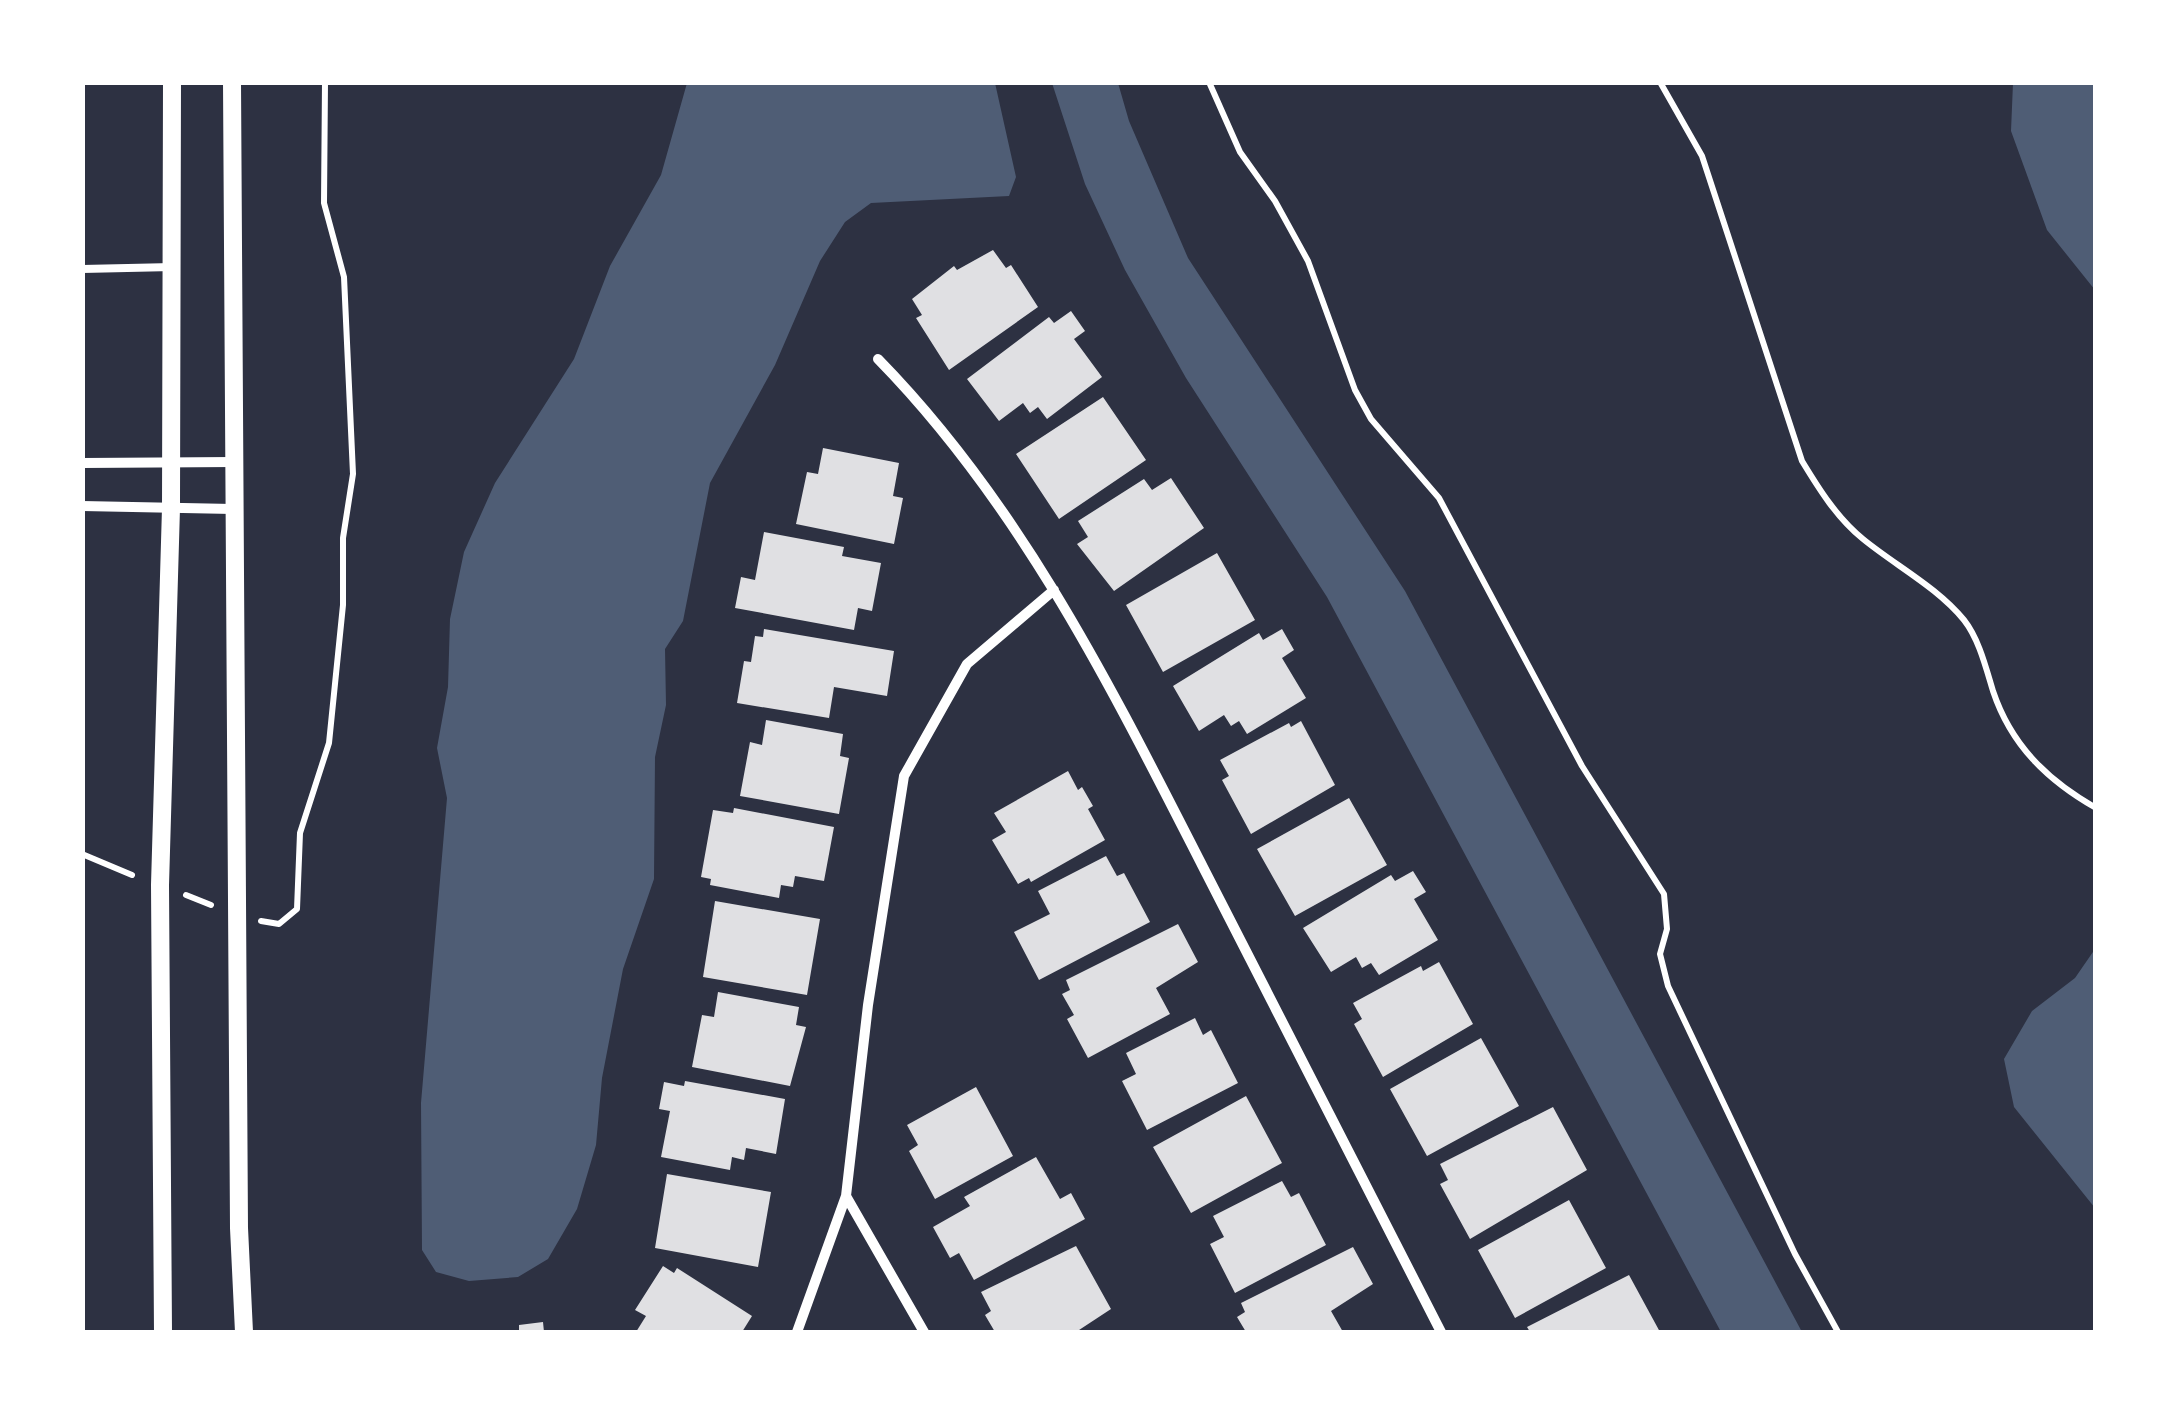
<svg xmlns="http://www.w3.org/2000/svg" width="2178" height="1415" font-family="'Work Sans',sans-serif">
	<rect width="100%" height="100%" fill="#2d3142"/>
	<!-- water -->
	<path fill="#4f5d75" d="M 687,83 L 995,83 L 1016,177 L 1009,196 L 871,203 L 845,222 L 820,261 L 775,365 L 710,483 L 683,621 L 665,649 L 666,705 L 655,757 L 654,879 L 623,969 L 602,1078 L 596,1145 L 577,1209 L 548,1259 L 518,1277 L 469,1281 L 436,1272 L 422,1250 L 421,1103 L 447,798 L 437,748 L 448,687 L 450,619 L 464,552 L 495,483 L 574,359 L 610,266 L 661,175 Z
		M 1052,83 L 1118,83 L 1129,121 L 1188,258 L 1405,591 L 1802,1332 L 1721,1332 L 1327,597 L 1186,378 L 1125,270 L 1085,184 Z
		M 2013,83 L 2095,83 L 2095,290 L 2047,230 L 2011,131 Z
		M 2095,949 L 2095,1208 L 2014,1107 L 2004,1059 L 2032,1011 L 2075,978 Z"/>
	<!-- building -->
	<path fill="#e0e0e3" d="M 993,250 L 1006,268 L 1011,265 L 1038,307 L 949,370 L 916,318 L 922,315 L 912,299 L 954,266 L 957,270 Z
		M 1071,311 L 1085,331 L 1074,339 L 1102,377 L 1047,419 L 1038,407 L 1030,413 L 1023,403 L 999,421 L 967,379 L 1049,317 L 1054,323 Z
		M 1103,397 L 1146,460 L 1059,519 L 1016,454 Z
		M 823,448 L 899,463 L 893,496 L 903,498 L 894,544 L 796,524 L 807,472 L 818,474 Z
		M 1171,478 L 1204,528 L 1114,591 L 1077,544 L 1088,537 L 1078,521 L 1144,479 L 1152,490 Z
		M 764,532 L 844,547 L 842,556 L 881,563 L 872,611 L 858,608 L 854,630 L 735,608 L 741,577 L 755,580 Z
		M 1217,553 L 1255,620 L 1163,672 L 1126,605 Z
		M 764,629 L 894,651 L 887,696 L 834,687 L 829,718 L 737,703 L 744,661 L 751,662 L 755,636 L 763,637 Z
		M 1282,629 L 1294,650 L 1282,658 L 1306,698 L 1247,734 L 1239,721 L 1231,726 L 1224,715 L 1199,731 L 1173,686 L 1259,633 L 1263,640 Z
		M 766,720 L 843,734 L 840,756 L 849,758 L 839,814 L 740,796 L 750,742 L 762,745 Z
		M 1301,721 L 1335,785 L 1251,834 L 1222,780 L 1229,776 L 1220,760 L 1289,723 L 1291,727 Z
		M 1068,771 L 1078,790 L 1082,787 L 1093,806 L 1088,809 L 1105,840 L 1031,882 L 1029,878 L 1018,884 L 992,840 L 1006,832 L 994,813 Z
		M 1349,798 L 1387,865 L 1295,916 L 1257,849 Z
		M 734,808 L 834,827 L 824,881 L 795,876 L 793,887 L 781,885 L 779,898 L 710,885 L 711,879 L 701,877 L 713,810 L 733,813 Z
		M 1106,856 L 1117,876 L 1124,873 L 1150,922 L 1039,980 L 1014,932 L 1050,914 L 1038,891 Z
		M 1413,871 L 1426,892 L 1414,899 L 1438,940 L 1379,975 L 1371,963 L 1362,968 L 1356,957 L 1331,972 L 1303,928 L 1391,875 L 1395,881 Z
		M 715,901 L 820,919 L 807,995 L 703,977 Z
		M 1178,924 L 1198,962 L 1156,988 L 1170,1014 L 1088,1058 L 1067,1019 L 1074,1015 L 1062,994 L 1070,990 L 1066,980 Z
		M 1439,962 L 1473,1024 L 1383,1077 L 1354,1024 L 1362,1019 L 1353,1003 L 1421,966 L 1423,971 Z
		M 718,992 L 799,1007 L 796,1025 L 806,1027 L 790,1086 L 692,1067 L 702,1015 L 714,1017 Z
		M 1195,1018 L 1203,1035 L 1211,1030 L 1238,1083 L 1147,1130 L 1122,1081 L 1136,1074 L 1126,1053 Z
		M 1481,1038 L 1519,1106 L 1427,1156 L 1390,1089 Z
		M 685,1081 L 785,1099 L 776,1154 L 746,1148 L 744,1160 L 732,1157 L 730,1170 L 661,1157 L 670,1111 L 659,1109 L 664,1082 L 684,1086 Z
		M 976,1087 L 1013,1156 L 935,1199 L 909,1151 L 918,1145 L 907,1125 Z
		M 1246,1096 L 1282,1163 L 1191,1213 L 1153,1147 Z
		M 1553,1107 L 1587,1170 L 1470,1239 L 1440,1184 L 1448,1180 L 1440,1164 Z
		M 1036,1157 L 1060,1199 L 1071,1193 L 1085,1219 L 974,1280 L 959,1253 L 950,1258 L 933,1227 L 970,1206 L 964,1197 Z
		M 667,1174 L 771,1192 L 758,1267 L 655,1248 Z
		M 1282,1181 L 1291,1197 L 1299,1193 L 1326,1245 L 1235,1293 L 1210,1244 L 1224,1237 L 1213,1216 Z
		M 1569,1200 L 1606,1268 L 1515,1318 L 1478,1250 Z
		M 1076,1246 L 1111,1309 L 1076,1332 L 995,1332 L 985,1315 L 991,1311 L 981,1292 Z
		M 1353,1247 L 1373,1284 L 1331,1311 L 1343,1332 L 1246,1332 L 1237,1317 L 1245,1312 L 1241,1303 Z
		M 663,1266 L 674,1273 L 677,1268 L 752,1316 L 742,1332 L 636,1332 L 646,1316 L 635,1310 Z
		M 1629,1275 L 1660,1332 L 1530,1332 L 1527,1327 Z
		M 543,1322 L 544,1332 L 519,1332 L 519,1325 Z"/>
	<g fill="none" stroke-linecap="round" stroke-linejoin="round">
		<!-- path -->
		<path stroke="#fff" stroke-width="6" d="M 1209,82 L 1240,152 L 1275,201 L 1308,261 L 1355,390 L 1371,419 L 1439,498 L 1582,766 L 1664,894 L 1667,929 L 1660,954 L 1668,986 L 1795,1254 L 1838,1332
			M 1660,82 L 1702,156 L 1802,461 C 1819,489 1837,518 1863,539 C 1896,566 1937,587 1964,620 C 1979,639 1986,668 1993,691 C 2011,745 2047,780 2096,808
			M 82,854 L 132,875
			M 186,895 L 211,905
			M 261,921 L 279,924 L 297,909 L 300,833 L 329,743 L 343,605 L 343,538 L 353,474 L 344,277 L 324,203 L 325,82"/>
		<!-- service -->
		<path stroke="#fff" stroke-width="8" d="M 82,269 L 173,267"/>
		<!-- minor -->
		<path stroke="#fff" stroke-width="10" d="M 878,359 C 1021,505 1111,687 1203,867 C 1282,1022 1362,1177 1441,1332
			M 82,463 L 234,462
			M 82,506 L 233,509
			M 846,1196 L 924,1332
			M 797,1332 L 846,1196 L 868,1005 L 904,776 L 967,664 L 1054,590"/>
		<!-- tertiary -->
		<path stroke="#fff" stroke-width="18" d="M 232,82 L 239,1228 L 244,1332
			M 163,1332 L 160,885 L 171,508 L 172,82"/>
	</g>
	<!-- border -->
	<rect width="2178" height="1415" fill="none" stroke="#ffffff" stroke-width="170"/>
</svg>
